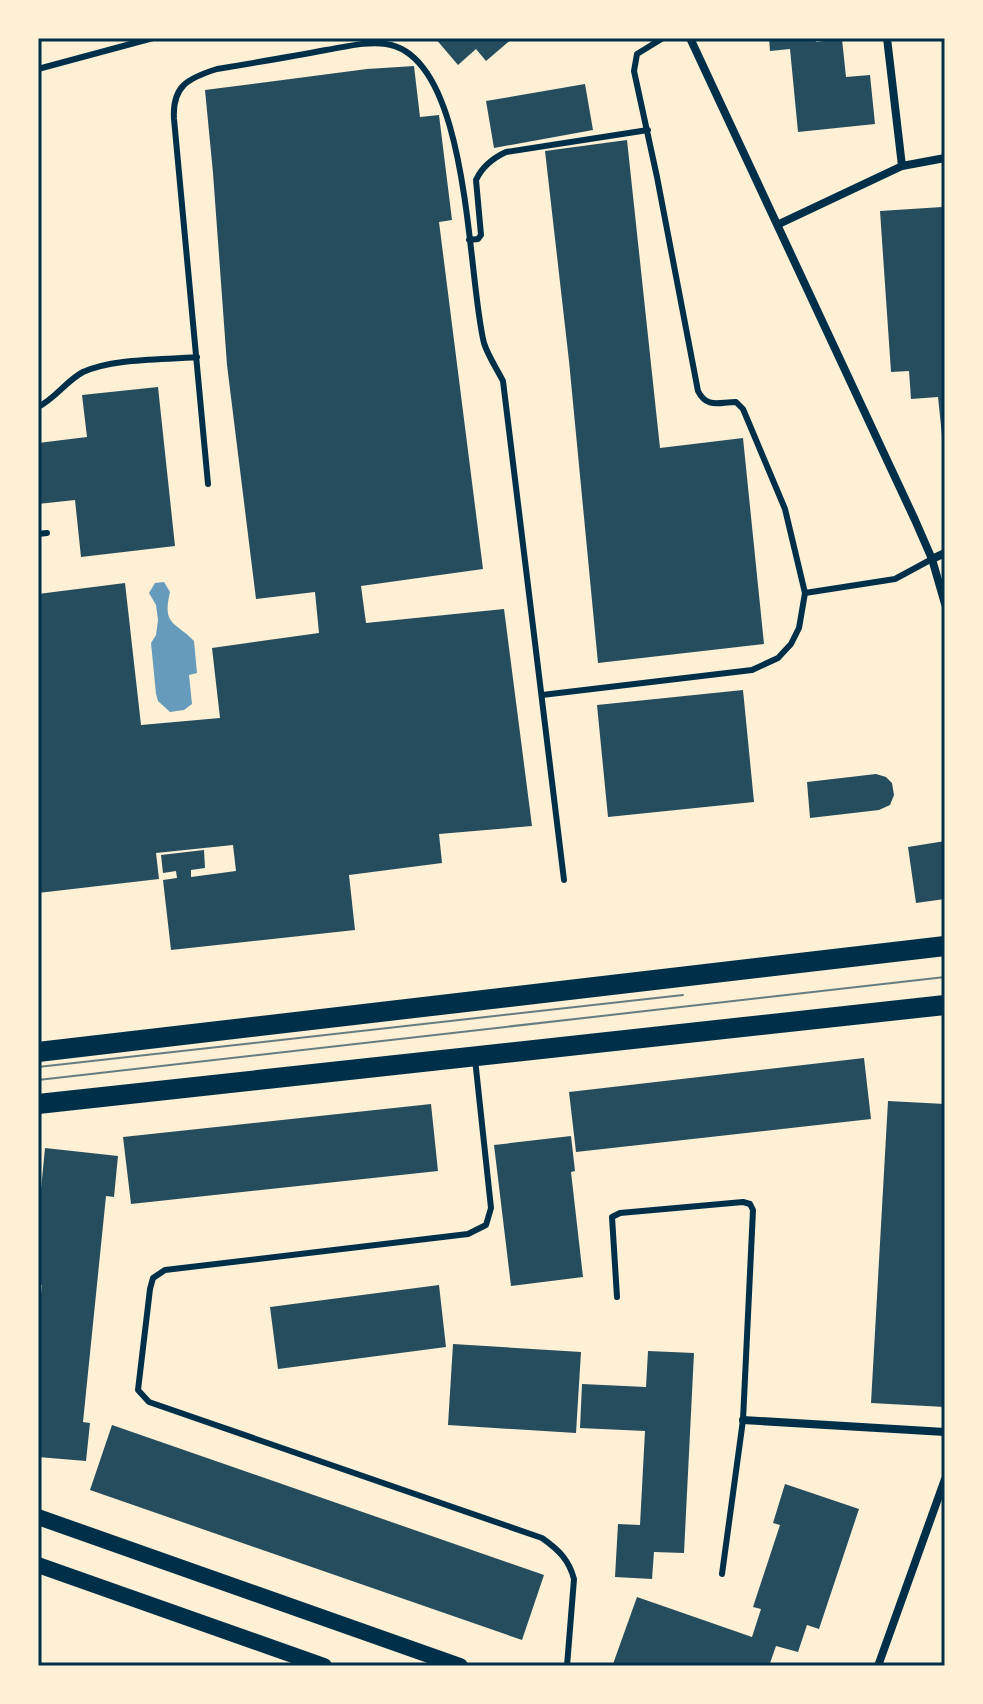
<svg xmlns="http://www.w3.org/2000/svg" width="983" height="1704" font-family="Jost,sans-serif">
	<rect width="100%" height="100%" fill="#fdf0d5"/>
	<!-- water -->
	<path fill="#669bbc" d="M 164,582 L 170,592 C 162,626 175,621 194,641 L 197,673 L 189,675 L 192,704 L 184,710 L 170,712 L 158,701 L 156,694 L 151,643 L 156,635 L 158,620 L 156,605 L 149,593 L 155,583 Z"/>
	<!-- building -->
	<path fill="#264d5e" d="M 435,38 L 513,38 L 486,61 L 476,49 L 458,65 Z
		M 769,38 L 815,38 L 816,42 L 842,39 L 846,77 L 870,75 L 875,124 L 798,132 L 790,49 L 770,51 Z
		M 414,66 L 420,117 L 439,115 L 452,220 L 439,222 L 483,569 L 361,586 L 366,623 L 504,609 L 532,826 L 439,834 L 442,863 L 349,875 L 355,930 L 171,950 L 163,880 L 177,878 L 176,871 L 163,873 L 161,855 L 204,850 L 205,868 L 191,870 L 191,877 L 236,871 L 233,845 L 156,853 L 159,879 L 38,893 L 38,594 L 125,583 L 141,725 L 220,718 L 212,648 L 319,633 L 315,592 L 256,599 L 227,365 L 213,173 L 205,90 L 367,69 Z
		M 585,84 L 593,130 L 494,148 L 486,101 Z
		M 627,140 L 660,448 L 743,438 L 764,644 L 598,663 L 569,361 L 545,151 Z
		M 942,207 L 945,251 L 945,445 L 943,445 L 938,397 L 911,399 L 909,371 L 891,372 L 880,211 Z
		M 158,387 L 175,546 L 81,557 L 75,500 L 38,504 L 38,443 L 87,437 L 82,395 Z
		M 743,690 L 754,802 L 608,817 L 597,705 Z
		M 876,774 L 886,777 L 892,783 L 894,795 L 890,805 L 879,810 L 810,818 L 807,782 Z
		M 945,841 L 945,899 L 916,903 L 908,847 Z
		M 864,1058 L 871,1119 L 576,1152 L 569,1092 Z
		M 888,1101 L 945,1104 L 945,1407 L 871,1403 Z
		M 431,1104 L 438,1171 L 131,1204 L 123,1137 Z
		M 571,1136 L 575,1171 L 571,1172 L 583,1277 L 511,1286 L 494,1145 Z
		M 45,1148 L 118,1156 L 114,1197 L 106,1196 L 83,1422 L 90,1423 L 86,1461 L 38,1457 L 38,1322 L 42,1285 L 38,1285 L 38,1220 Z
		M 439,1285 L 446,1347 L 278,1369 L 270,1307 Z
		M 453,1344 L 581,1352 L 576,1433 L 448,1425 Z
		M 648,1351 L 694,1353 L 684,1553 L 654,1552 L 652,1579 L 615,1577 L 618,1524 L 640,1525 L 645,1431 L 580,1428 L 582,1384 L 646,1387 Z
		M 112,1425 L 544,1575 L 522,1640 L 90,1490 Z
		M 785,1484 L 859,1509 L 819,1629 L 807,1625 L 798,1652 L 776,1646 L 769,1666 L 620,1666 L 613,1664 L 637,1597 L 752,1637 L 761,1609 L 753,1607 L 780,1525 L 773,1523 Z"/>
	<g fill="none" stroke-linecap="round" stroke-linejoin="round">
		<!-- service -->
		<path stroke="#003049" stroke-width="6" d="M 38,69 L 153,38
			M 469,240 L 478,239 L 481,235 L 476,180 C 482,167 493,158 506,152 L 648,130
			M 38,407 C 56,398 66,381 83,372 C 113,358 163,360 197,357
			M 208,484 L 174,119 C 172,86 188,78 217,69 C 253,63 289,57 326,50 C 345,47 367,41 386,44 C 471,56 467,277 484,343 C 488,356 497,369 503,381 L 564,880
			M 38,534 L 47,533
			M 805,593 L 895,579 L 932,559
			M 542,695 L 752,670 L 778,658 L 791,644 L 799,628 L 805,593 L 785,509 L 743,409 L 736,402 C 719,402 707,409 698,391 L 657,177 L 634,71 L 637,54 L 663,38
			M 475,1059 L 491,1208 L 486,1225 L 468,1234 L 165,1270 L 153,1278 L 150,1289 L 138,1390 L 149,1402 L 542,1538 C 559,1550 569,1560 574,1579 L 567,1666
			M 617,1297 L 612,1217 L 620,1213 L 743,1202 L 750,1204 L 753,1210 L 743,1420 L 722,1574"/>
		<!-- minor -->
		<path stroke="#003049" stroke-width="8" d="M 690,38 L 915,520 L 932,559 L 945,604
			M 887,38 L 902,166
			M 779,224 L 902,166 L 945,158
			M 932,559 L 945,553
			M 743,1420 L 945,1432
			M 878,1666 L 945,1479"/>
		<!-- secondary -->
		<path stroke="#003049" stroke-width="16" d="M 38,1517 L 460,1666
			M 38,1565 L 324,1666"/>
		<!-- primary -->
		<path stroke="#003049" stroke-width="20" d="M 38,1052 L 945,946
			M 38,1104 L 945,1005"/>
		<!-- tram -->
		<path stroke="#657d81" stroke-width="2" d="M 38,1067 L 683,995
			M 38,1080 L 945,977"/>
	</g>
	<!-- border -->
	<rect width="983" height="1704" fill="none" stroke="#fdf0d5" stroke-width="80"/>
	<rect x="40" y="40" width="903" height="1624" fill="none" stroke="#003049" stroke-width="3"/>
</svg>
